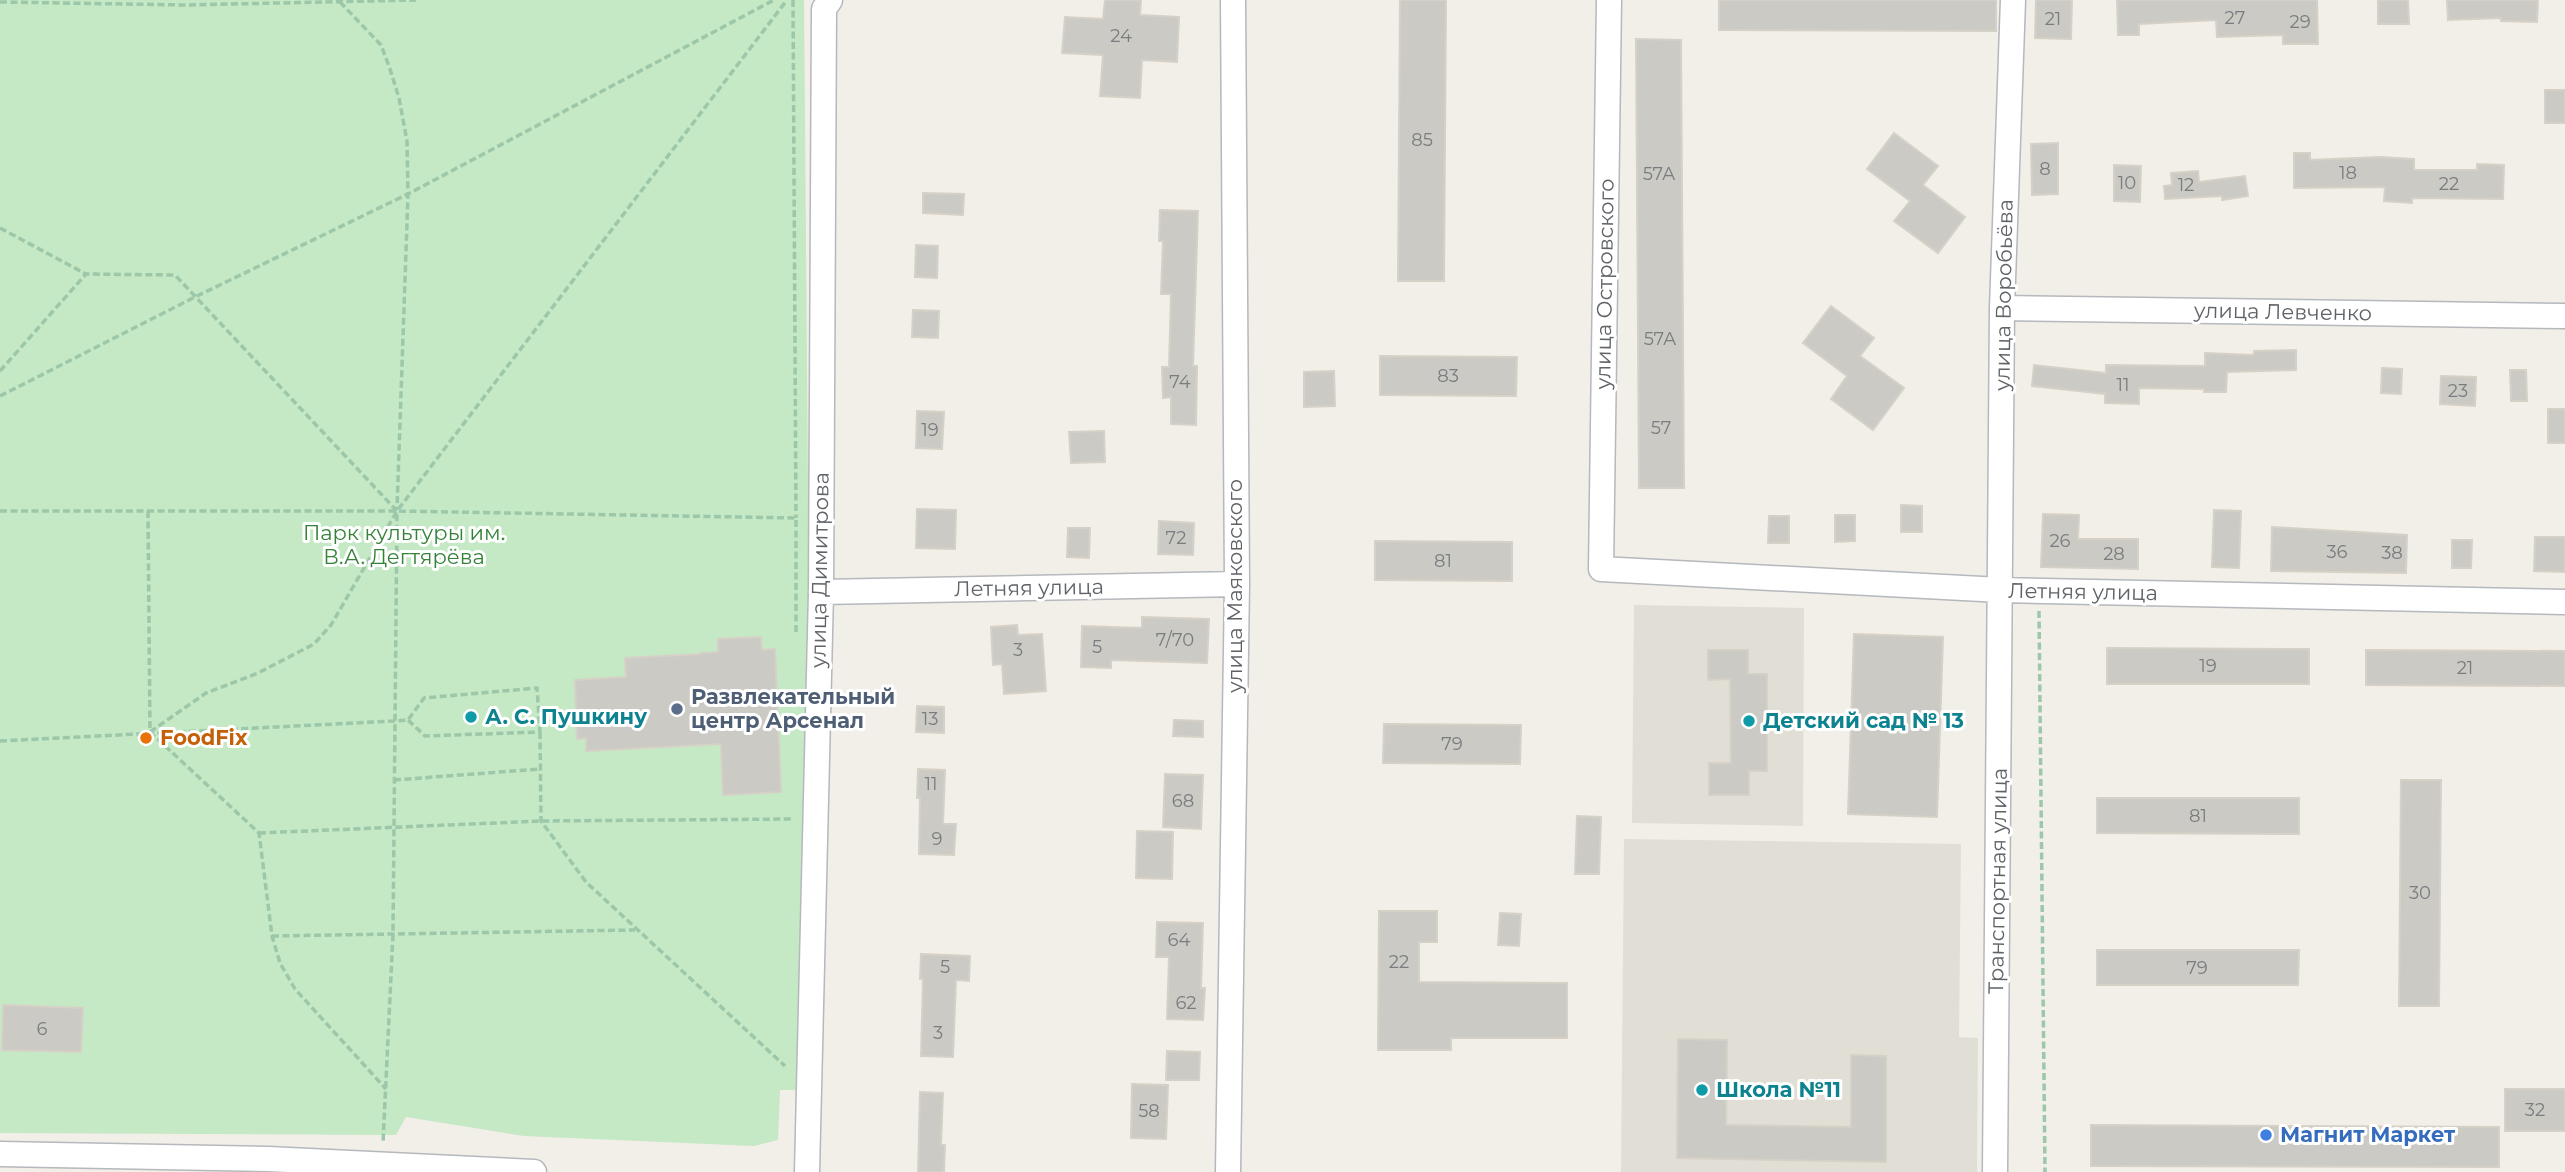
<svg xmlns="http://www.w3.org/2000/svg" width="2565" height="1172" font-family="Montserrat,sans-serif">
	<rect width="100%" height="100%" fill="#f1efe8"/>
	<!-- education -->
	<path fill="#e1ded6" d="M 1634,605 L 1804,608 L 1803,826 L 1632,823 Z
		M 1624,839 L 1961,844 L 1959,1037 L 1978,1038 L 1977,1172 L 1621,1172 Z"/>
	<!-- green -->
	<path fill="#c5e8c5" d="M 0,0 L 804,0 L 809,611 L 803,1090 L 780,1090 L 778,1140 L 754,1146 L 524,1136 L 406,1117 L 396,1135 L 0,1133 Z"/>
	<!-- building -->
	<path fill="#cccac5" stroke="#d6d1c6" stroke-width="2" d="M 1105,0 L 1141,0 L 1140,15 L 1179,17 L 1177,62 L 1142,60 L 1140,98 L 1100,96 L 1103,55 L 1062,53 L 1065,17 L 1103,19 Z
		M 1400,0 L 1446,0 L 1444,281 L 1398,281 Z
		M 1719,0 L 1996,0 L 1996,31 L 1719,30 Z
		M 2036,0 L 2072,0 L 2071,39 L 2035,38 Z
		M 2117,0 L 2317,0 L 2318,44 L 2283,44 L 2283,35 L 2217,37 L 2216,20 L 2139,24 L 2139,35 L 2118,35 Z
		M 2378,0 L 2408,0 L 2409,24 L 2378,24 Z
		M 2447,0 L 2538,0 L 2537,22 L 2501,21 L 2501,18 L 2448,20 Z
		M 1636,39 L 1681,40 L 1684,488 L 1639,488 Z
		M 2545,90 L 2565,90 L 2565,123 L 2545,123 Z
		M 1894,133 L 1938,166 L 1923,185 L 1965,217 L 1938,253 L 1894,221 L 1910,201 L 1867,169 Z
		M 2058,143 L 2058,194 L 2032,195 L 2031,144 Z
		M 2294,153 L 2310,153 L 2310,160 L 2379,157 L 2414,159 L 2414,170 L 2477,170 L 2477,164 L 2504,165 L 2503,199 L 2412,198 L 2412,203 L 2384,201 L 2385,187 L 2294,188 Z
		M 2114,165 L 2141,166 L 2140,202 L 2114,201 Z
		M 2198,171 L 2199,182 L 2245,176 L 2248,196 L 2222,200 L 2222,196 L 2165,199 L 2164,186 L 2172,185 L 2171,173 Z
		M 923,193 L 964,194 L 963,215 L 923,213 Z
		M 1160,210 L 1198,211 L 1193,366 L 1197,366 L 1196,425 L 1171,424 L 1171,397 L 1163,398 L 1162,367 L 1169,367 L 1171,294 L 1161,294 L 1163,241 L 1159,241 Z
		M 916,245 L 938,246 L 937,278 L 915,277 Z
		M 1831,306 L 1874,338 L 1860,356 L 1904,388 L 1873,430 L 1831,399 L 1847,376 L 1803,343 Z
		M 913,310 L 939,311 L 938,338 L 912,337 Z
		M 2296,350 L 2296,370 L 2227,372 L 2226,392 L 2204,392 L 2204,389 L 2139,388 L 2139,404 L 2105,403 L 2105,394 L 2032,386 L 2034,365 L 2106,373 L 2106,365 L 2205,366 L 2205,353 L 2254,355 L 2254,351 Z
		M 1380,356 L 1517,357 L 1516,396 L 1380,395 Z
		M 2382,368 L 2402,369 L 2401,394 L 2381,393 Z
		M 2510,370 L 2526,370 L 2527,401 L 2511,401 Z
		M 1334,371 L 1335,406 L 1304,407 L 1304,372 Z
		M 2441,376 L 2476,377 L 2475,406 L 2440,404 Z
		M 2548,409 L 2565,409 L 2565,443 L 2548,443 Z
		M 917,411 L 944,412 L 942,449 L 916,448 Z
		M 1104,431 L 1105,462 L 1071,463 L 1069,432 Z
		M 1901,505 L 1922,506 L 1922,532 L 1901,532 Z
		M 917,509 L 956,510 L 955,549 L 916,548 Z
		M 2214,510 L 2241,511 L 2239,568 L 2212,567 Z
		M 2043,514 L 2079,515 L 2078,539 L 2138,539 L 2138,569 L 2041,567 Z
		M 1835,515 L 1855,515 L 1855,541 L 1835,542 Z
		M 1769,516 L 1789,516 L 1789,543 L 1768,543 Z
		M 1159,521 L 1194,523 L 1193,555 L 1158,554 Z
		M 2272,527 L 2407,535 L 2406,573 L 2271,571 Z
		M 1068,528 L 1090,528 L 1089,558 L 1067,557 Z
		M 2535,537 L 2565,537 L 2565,572 L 2534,571 Z
		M 2452,540 L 2472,540 L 2471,568 L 2452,568 Z
		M 1375,541 L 1512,542 L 1512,581 L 1375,580 Z
		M 1142,617 L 1209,619 L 1207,663 L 1111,660 L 1111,668 L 1081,667 L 1082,626 L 1142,628 Z
		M 1017,625 L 1018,635 L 1042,634 L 1046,691 L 1004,694 L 1002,664 L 993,665 L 991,627 Z
		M 1854,634 L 1943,637 L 1937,817 L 1848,814 Z
		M 761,637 L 762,650 L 775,649 L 781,792 L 723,795 L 721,744 L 586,751 L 586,738 L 577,739 L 575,680 L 626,677 L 625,658 L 701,654 L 701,653 L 718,652 L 718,639 Z
		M 2107,648 L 2309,649 L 2309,684 L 2107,684 Z
		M 1708,650 L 1748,650 L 1748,674 L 1767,674 L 1767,771 L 1749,771 L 1749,795 L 1709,795 L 1709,763 L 1731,763 L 1730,679 L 1708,680 Z
		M 2366,650 L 2565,651 L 2565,686 L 2366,685 Z
		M 917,706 L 944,707 L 944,733 L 916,732 Z
		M 1174,720 L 1203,721 L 1203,737 L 1173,736 Z
		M 1384,724 L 1521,725 L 1520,764 L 1383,763 Z
		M 918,769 L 945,770 L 943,824 L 956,824 L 954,855 L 919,854 L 920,798 L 917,798 Z
		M 1165,774 L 1203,775 L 1201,829 L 1163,827 Z
		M 2401,780 L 2441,780 L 2439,1006 L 2399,1006 Z
		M 2097,798 L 2299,798 L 2299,834 L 2097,833 Z
		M 1577,816 L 1601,817 L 1599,874 L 1575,874 Z
		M 1137,831 L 1173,832 L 1172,879 L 1136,878 Z
		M 1379,911 L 1437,911 L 1437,942 L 1419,942 L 1419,982 L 1567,983 L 1567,1038 L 1451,1038 L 1451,1050 L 1378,1050 Z
		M 1500,913 L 1521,914 L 1519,946 L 1498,945 Z
		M 1157,922 L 1203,923 L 1201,988 L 1205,988 L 1203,1020 L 1167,1019 L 1169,957 L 1156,957 Z
		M 2097,950 L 2299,950 L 2298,985 L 2097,985 Z
		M 921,954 L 970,956 L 969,981 L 956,980 L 953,1057 L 921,1056 L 923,979 L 920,979 Z
		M 3,1005 L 83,1008 L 81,1052 L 2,1050 Z
		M 1678,1039 L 1727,1040 L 1726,1125 L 1851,1127 L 1851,1055 L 1886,1056 L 1886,1162 L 1677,1158 Z
		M 1167,1051 L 1200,1052 L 1199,1080 L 1166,1080 Z
		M 1132,1084 L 1168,1085 L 1166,1139 L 1131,1138 Z
		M 2505,1089 L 2565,1089 L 2565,1131 L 2505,1131 Z
		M 920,1092 L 943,1093 L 941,1145 L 945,1145 L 944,1172 L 918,1172 Z
		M 2091,1125 L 2499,1127 L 2499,1167 L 2091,1166 Z"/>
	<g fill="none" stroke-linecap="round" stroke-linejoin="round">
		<!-- minor casing -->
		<g stroke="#b5b8bc" stroke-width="27">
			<path id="minor" d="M 1609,0 L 1601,569 L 2001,590 L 2565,602
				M 2002,308 L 2565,316
				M 821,592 L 1237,584
				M 0,1154 L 268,1159 L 534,1172
				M 807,1172 L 821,592 L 824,9 L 830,0
				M 1228,1172 L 1237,584 L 1233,0
				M 1995,1172 L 2002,308 L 2013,0"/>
		</g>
		<!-- path -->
		<path stroke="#9cc7a9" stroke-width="3.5" stroke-dasharray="7 3.5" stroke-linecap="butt" d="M 793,0 L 796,518
			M 0,2 L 186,5 L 416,0
			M 340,2 L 381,45 L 390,69 L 399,98 L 407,141 L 408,194 L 397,509
			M 0,228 L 86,274
			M 0,371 L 86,274 L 175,275 L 397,511 L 393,934 L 383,1143
			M 0,396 L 195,297 L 408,194 L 774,0
			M 0,511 L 397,511 L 796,518 L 796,633
			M 148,511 L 150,732 L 259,833 L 272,936 L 280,963 L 295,989 L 386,1089
			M 2039,611 L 2045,1172
			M 150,732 L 206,693 L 258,673 L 314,644 L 331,625 L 397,511 L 787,0
			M 540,732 L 541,821 L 586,882 L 785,1066
			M 0,741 L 394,721 L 408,720 L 424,698 L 537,688 L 540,732 L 425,736 L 408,720
			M 394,780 L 540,769
			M 259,833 L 541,821 L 794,819
			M 272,936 L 635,930"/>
		<!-- minor -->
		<use href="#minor" stroke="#fff" stroke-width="24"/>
	</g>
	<!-- markers -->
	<circle fill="#5c6f8a" stroke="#fff" stroke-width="2.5" cx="677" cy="709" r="7"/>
	<g fill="#0f9aa8" stroke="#fff" stroke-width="2.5">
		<circle cx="471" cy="717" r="7"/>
		<circle cx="1749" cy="721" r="7"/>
		<circle cx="1702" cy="1090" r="7"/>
	</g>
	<circle fill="#e8710a" stroke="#fff" stroke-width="2.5" cx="146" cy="738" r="7"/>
	<circle fill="#3f7fe0" stroke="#fff" stroke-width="2.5" cx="2266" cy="1135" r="7"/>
	<g text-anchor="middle" stroke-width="6" stroke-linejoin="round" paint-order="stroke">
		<!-- number labels -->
		<g font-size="18" fill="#7a7d7f">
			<text x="2235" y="24">27</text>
			<text x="2053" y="25">21</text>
			<text x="2300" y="28">29</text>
			<text x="1121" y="42">24</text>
			<text x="1422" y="146">85</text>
			<text x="2045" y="175">8</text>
			<text x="2348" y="179">18</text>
			<text x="1659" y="180">57А</text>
			<text x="2127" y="189">10</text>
			<text x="2449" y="190">22</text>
			<text x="2186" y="191">12</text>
			<text x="1660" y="345">57А</text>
			<text x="1448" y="382">83</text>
			<text x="1180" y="388">74</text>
			<text x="2123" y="391">11</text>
			<text x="2458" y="397">23</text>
			<text x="1661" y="434">57</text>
			<text x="930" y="436">19</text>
			<text x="1176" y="544">72</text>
			<text x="2060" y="547">26</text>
			<text x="2337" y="558">36</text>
			<text x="2392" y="559">38</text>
			<text x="2114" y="560">28</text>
			<text x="1443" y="567">81</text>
			<text x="1175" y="646">7/70</text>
			<text x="1097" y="653">5</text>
			<text x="1018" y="656">3</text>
			<text x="2208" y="672">19</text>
			<text x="2465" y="674">21</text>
			<text x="930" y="725">13</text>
			<text x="1452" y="750">79</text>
			<text x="931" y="790">11</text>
			<text x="1183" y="807">68</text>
			<text x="2198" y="822">81</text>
			<text x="937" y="845">9</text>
			<text x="2420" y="899">30</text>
			<text x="1179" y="946">64</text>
			<text x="1399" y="968">22</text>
			<text x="945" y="973">5</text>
			<text x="2197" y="974">79</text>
			<text x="1186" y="1009">62</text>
			<text x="42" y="1035">6</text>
			<text x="938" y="1039">3</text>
			<text x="2535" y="1116">32</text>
			<text x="1149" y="1117">58</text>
		</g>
		<!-- street labels -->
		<g font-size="21" fill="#5f6368" stroke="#fff">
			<text transform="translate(1605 284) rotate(-89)" y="7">улица Островского</text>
			<text transform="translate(2004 295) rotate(-89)" y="7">улица Воробьёва</text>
			<text transform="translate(2283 312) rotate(1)" y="7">улица Левченко</text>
			<text transform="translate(820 570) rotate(-89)" y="7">улица Димитрова</text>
			<text transform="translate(1235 586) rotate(-90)" y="7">улица Маяковского</text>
			<text transform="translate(1029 588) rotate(-1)" y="7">Летняя улица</text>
			<text transform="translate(2083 592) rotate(1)" y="7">Летняя улица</text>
			<text transform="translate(1998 881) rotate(-89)" y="7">Транспортная улица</text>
		</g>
		<!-- park labels -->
		<g font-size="21" fill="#348238" stroke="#fff">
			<text x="404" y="540">Парк культуры им.<tspan x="404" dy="24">В.А. Дегтярёва</tspan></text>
		</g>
		<!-- service labels -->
		<g font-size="21" font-weight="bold" fill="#4e5e75" stroke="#fff" text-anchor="start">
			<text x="691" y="704">Развлекательный<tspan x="691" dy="24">центр Арсенал</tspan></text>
		</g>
		<!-- culture labels -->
		<g font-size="21" font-weight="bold" fill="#0d838f" stroke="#fff" text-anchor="start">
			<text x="485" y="724">А. С. Пушкину</text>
			<text x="1763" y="728">Детский сад № 13</text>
			<text x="1716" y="1097">Школа №11</text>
		</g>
		<!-- food labels -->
		<g font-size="21" font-weight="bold" fill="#c56008" stroke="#fff" text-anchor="start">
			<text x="160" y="745">FoodFix</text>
		</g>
		<!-- shop labels -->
		<g font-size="21" font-weight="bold" fill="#366cbe" stroke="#fff" text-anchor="start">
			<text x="2280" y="1142">Магнит Маркет</text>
		</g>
	</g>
</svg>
